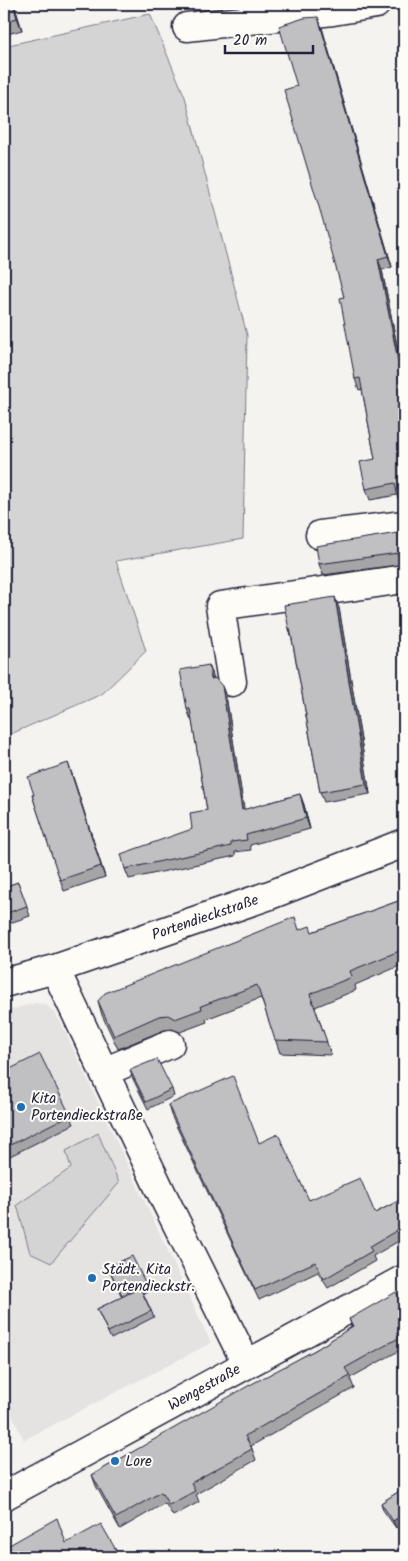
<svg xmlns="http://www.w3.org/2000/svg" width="408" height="1561" font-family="Kalam,sans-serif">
	<rect width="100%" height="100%" fill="#f4f3ef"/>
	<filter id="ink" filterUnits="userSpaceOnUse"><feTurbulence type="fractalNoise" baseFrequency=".02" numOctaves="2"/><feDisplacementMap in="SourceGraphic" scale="10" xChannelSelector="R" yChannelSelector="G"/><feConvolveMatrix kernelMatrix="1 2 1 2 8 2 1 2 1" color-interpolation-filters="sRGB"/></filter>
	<g filter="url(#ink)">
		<!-- built -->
		<path fill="#e4e3e2" d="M 35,1003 L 45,1004 L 54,1012 L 60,1021 L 211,1343 L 24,1440 L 4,1398 L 4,1012 Z"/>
		<!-- green -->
		<path fill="#d5d4d5" stroke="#7c7b88" d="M 150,14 L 185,97 L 247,335 L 243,539 L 116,561 L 146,651 L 102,694 L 4,737 L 4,46 Z
			M 98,1133 L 119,1183 L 51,1263 L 30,1253 L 17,1205 L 71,1168 L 66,1151 Z"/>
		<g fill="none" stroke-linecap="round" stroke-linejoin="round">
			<!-- minor casing -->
			<g stroke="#22223b" stroke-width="31">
				<path id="minor" d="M 187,27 L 333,11 L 376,4
					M 320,535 L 404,525
					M 232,682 L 220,606 L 404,579
					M 55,969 L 162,1194 L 246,1363
					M 4,983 L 55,969 L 270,895 L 404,843
					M 104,1072 L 170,1044
					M 4,1496 L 404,1279"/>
			</g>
			<!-- minor -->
			<use href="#minor" stroke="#fdfcf7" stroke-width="28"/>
		</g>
		<!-- wall -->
		<path fill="#a5a4a7" stroke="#22223b" d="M 4,4 L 14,4 L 22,30 L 4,35 Z
			M 322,28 L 392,267 L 382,270 L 402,370 L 404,370 L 404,510 L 402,510 L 397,495 L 370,500 L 366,489 L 375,459 L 362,389 L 359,390 L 355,379 L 344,297 L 297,86 Z
			M 404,532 L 404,564 L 323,575 L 319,564 Z
			M 339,608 L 370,794 L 324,802 L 320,792 L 292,639 L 289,629 Z
			M 209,665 L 213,679 L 226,696 L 244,810 L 300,794 L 304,805 L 310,829 L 250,845 L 251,850 L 235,852 L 235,856 L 129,879 L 125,869 L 192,829 L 207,810 L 192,720 L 191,720 L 187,709 Z
			M 72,774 L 105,877 L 64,891 L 32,795 L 34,795 Z
			M 18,882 L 30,916 L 4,925 L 4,887 Z
			M 404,899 L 404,964 L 355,985 L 356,990 L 315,1007 L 331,1055 L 280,1053 L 261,998 L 206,1019 L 207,1022 L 180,1032 L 172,1029 L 164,1030 L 118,1049 L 102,1015 L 98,1001 L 299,930 L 312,932 Z
			M 130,1070 L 172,1089 L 174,1096 L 148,1109 L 132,1077 Z
			M 4,1072 L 70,1115 L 74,1124 L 4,1159 Z
			M 168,1105 L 259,1143 L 309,1200 L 375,1213 L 404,1198 L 404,1238 L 373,1256 L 375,1261 L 328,1288 L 318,1272 L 259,1300 L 171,1115 Z
			M 108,1267 L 146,1284 L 148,1291 L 143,1293 L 154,1317 L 111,1339 L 97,1309 L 122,1297 Z
			M 404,1304 L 404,1348 L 350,1378 L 354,1388 L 251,1446 L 256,1460 L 196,1494 L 199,1502 L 173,1516 L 165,1503 L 120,1529 L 96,1486 L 92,1475 L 317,1349 L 352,1327 L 349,1319 Z
			M 404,1488 L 396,1528 L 383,1510 L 381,1503 Z"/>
		<!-- shaded-wall -->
		<path fill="#868688" stroke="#22223b" d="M 13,4 L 14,4 L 22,30 L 17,18 Z
			M 318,17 L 322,28 L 392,267 L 388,256 Z
			M 378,259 L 382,270 L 404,382 L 400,371 Z
			M 335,597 L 339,608 L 370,794 L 366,784 Z
			M 209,665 L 213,676 L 215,689 L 211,679 Z
			M 222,686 L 226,696 L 246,821 L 242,810 Z
			M 68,763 L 72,774 L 105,877 L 101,866 Z
			M 300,794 L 304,805 L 310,829 L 306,818 Z
			M 404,1514 L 404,1522 L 396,1528 L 393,1521 Z"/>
		<!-- building -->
		<path fill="#c0bfc2" stroke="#22223b" d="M 4,4 L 13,4 L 17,18 L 4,22 Z
			M 318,17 L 388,256 L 378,259 L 400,371 L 404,370 L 404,499 L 398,498 L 395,483 L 366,489 L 360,462 L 375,459 L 360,378 L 355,379 L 340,298 L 344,297 L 322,217 L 284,90 L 297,86 L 279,26 L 304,18 Z
			M 404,532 L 404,553 L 398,553 L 319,564 L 316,546 Z
			M 335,597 L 366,784 L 320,792 L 290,628 L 289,629 L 284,605 Z
			M 209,665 L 211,679 L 215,678 L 222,686 L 242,810 L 300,794 L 306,818 L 246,835 L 247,840 L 231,842 L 231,846 L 125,869 L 121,854 L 192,829 L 190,813 L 207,810 L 190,709 L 187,709 L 180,670 Z
			M 68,763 L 101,866 L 60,880 L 32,795 L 34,795 L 28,777 Z
			M 18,882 L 27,906 L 4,914 L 4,887 Z
			M 404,899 L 404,949 L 350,971 L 352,977 L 310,994 L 327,1042 L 275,1040 L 257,985 L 201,1006 L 202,1009 L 175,1019 L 168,1015 L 159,1016 L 114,1036 L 98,1001 L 105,993 L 295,917 L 299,930 L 310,926 L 312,932 Z
			M 40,1054 L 70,1115 L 4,1148 L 4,1072 Z
			M 157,1059 L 172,1089 L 146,1102 L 130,1070 Z
			M 233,1076 L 259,1143 L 278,1134 L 309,1200 L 360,1178 L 375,1213 L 404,1198 L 404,1226 L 369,1247 L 372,1251 L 324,1279 L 315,1262 L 255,1290 L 168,1105 Z
			M 132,1256 L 146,1284 L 122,1295 L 108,1267 Z
			M 140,1288 L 151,1311 L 108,1332 L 97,1309 Z
			M 396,1292 L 403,1304 L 404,1304 L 404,1335 L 345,1368 L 350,1376 L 245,1436 L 252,1449 L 191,1483 L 195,1491 L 169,1505 L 161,1492 L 116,1518 L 92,1475 L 248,1386 L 317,1349 L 353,1326 L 349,1319 Z
			M 404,1488 L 404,1514 L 393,1521 L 381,1503 Z
			M 57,1518 L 66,1543 L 101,1524 L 120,1557 L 4,1557 L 4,1548 Z"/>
	</g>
	<!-- markers -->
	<g fill="#1f6fb2" stroke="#fdfcf7" stroke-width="2">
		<circle cx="21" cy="1107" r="5"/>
		<circle cx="92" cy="1278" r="5"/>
		<circle cx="115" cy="1461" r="5"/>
	</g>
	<g text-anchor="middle" stroke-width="4" stroke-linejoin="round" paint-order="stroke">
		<!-- street labels -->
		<g font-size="15" fill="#22223b" stroke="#fdfcf7">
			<text transform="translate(205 917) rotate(-19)" y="5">Portendieckstraße</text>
			<text transform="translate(204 1387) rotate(-29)" y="5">Wengestraße</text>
		</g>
		<!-- poi labels -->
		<g font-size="15" fill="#22223b" stroke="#fdfcf7" text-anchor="start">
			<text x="31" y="1103">Kita<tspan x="31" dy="17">Portendieckstraße</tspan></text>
			<text x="102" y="1274">Städt. Kita<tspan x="102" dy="17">Portendieckstr.</tspan></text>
			<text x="125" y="1466">Lore</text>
		</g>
	</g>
	<!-- margin -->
	<rect width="408" height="1561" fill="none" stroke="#fdfcf7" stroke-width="20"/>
	<rect x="10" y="10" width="388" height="1541" fill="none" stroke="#22223b" stroke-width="2" filter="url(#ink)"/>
	<!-- scale -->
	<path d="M225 45v8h88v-8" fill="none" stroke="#22223b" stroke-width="2.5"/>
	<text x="233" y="45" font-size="15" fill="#22223b" stroke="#fdfcf7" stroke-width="4" paint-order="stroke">20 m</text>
</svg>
